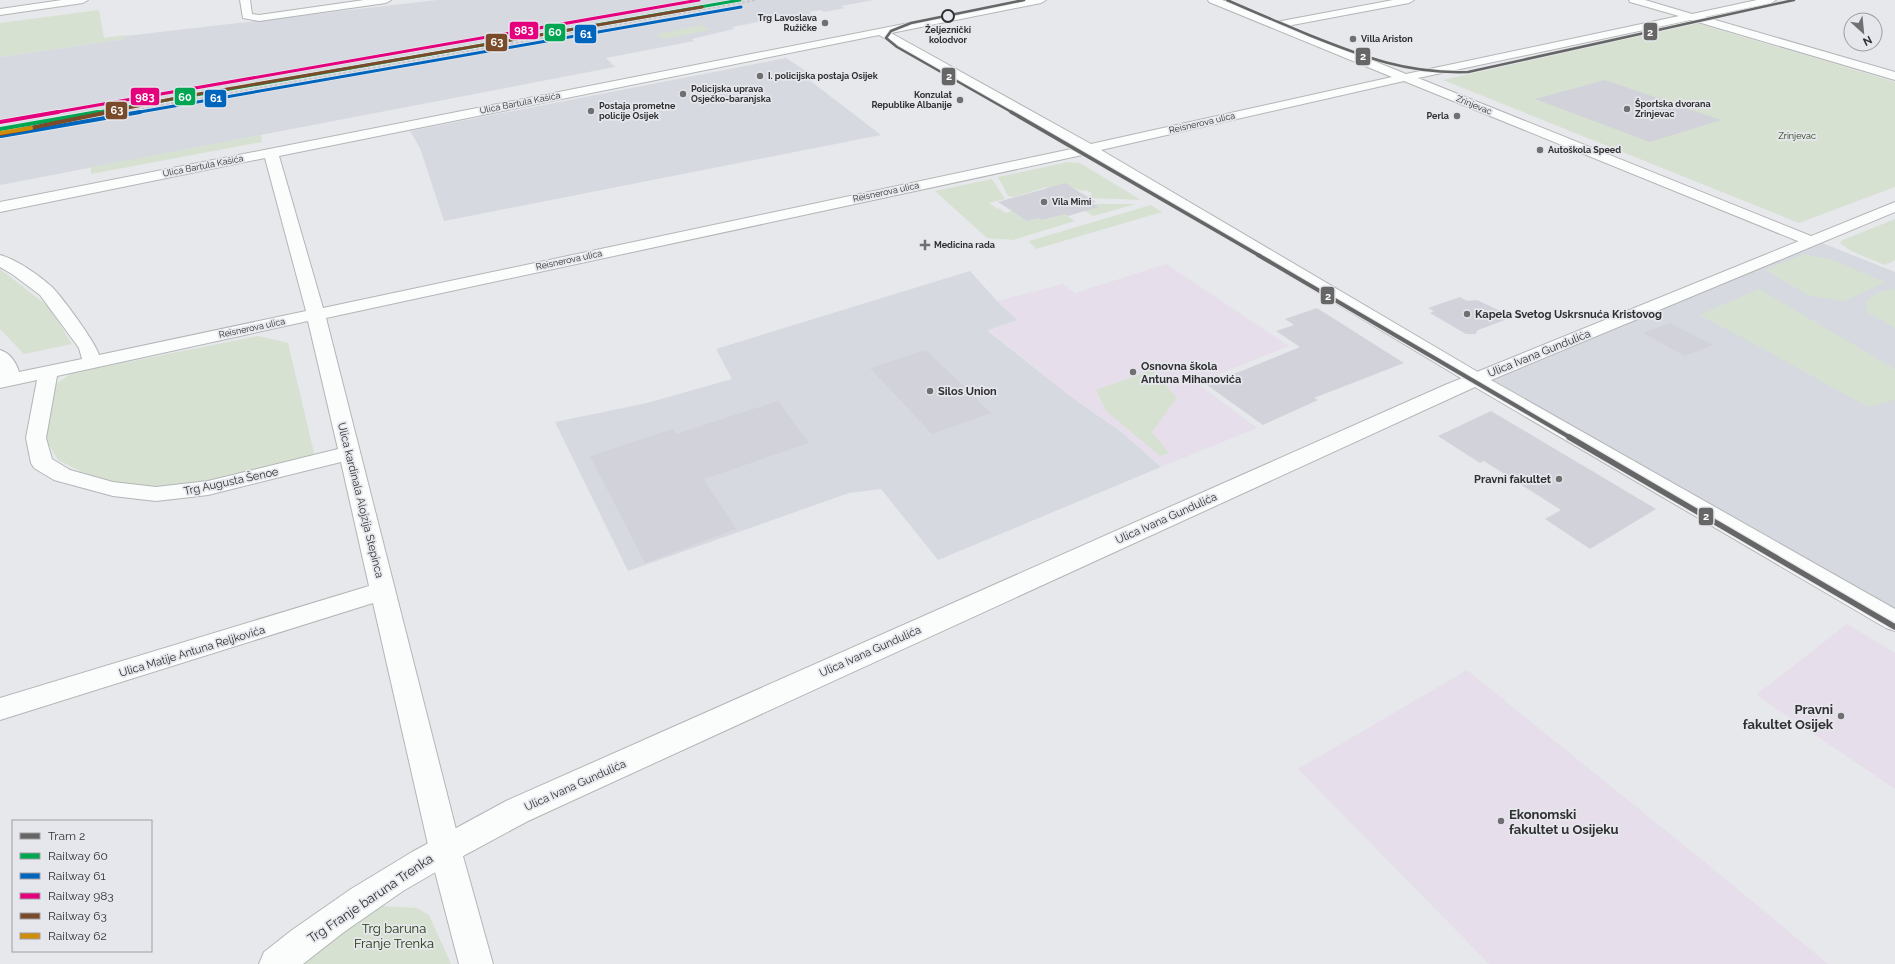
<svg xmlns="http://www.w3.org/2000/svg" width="1895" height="964" font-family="Raleway,sans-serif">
	<rect width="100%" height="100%" fill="#e7e8eb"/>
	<!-- built -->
	<path fill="#d6d9e0" d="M 437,0 L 874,0 L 841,6 L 845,8 L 824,12 L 821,10 L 809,12 L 812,14 L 789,19 L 786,17 L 732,27 L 734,29 L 692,39 L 694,41 L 606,58 L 615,67 L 0,185 L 0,57 L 125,39 L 125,36 Z
		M 786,58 L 815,77 L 808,79 L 881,135 L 444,221 L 420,148 L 410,131 Z
		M 1807,237 L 1895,272 L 1895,611 L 1476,371 Z
		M 970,271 L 997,301 L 1018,320 L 988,331 L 1070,396 L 1123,433 L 1161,467 L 938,560 L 881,489 L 849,493 L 628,571 L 555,422 L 647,403 L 732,379 L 716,349 Z"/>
	<!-- education -->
	<path fill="#e6dfeb" d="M 1166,264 L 1289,346 L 1197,383 L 1257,428 L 1161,467 L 1123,433 L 1070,396 L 988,330 L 1017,320 L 997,301 L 1063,284 L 1075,293 Z
		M 1847,624 L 1895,653 L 1895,789 L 1756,695 Z
		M 1467,670 L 1717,872 L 1828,964 L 1489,964 L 1298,769 Z"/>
	<!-- green -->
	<path fill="#d6e1d1" d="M 99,10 L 104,38 L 125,35 L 125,39 L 0,57 L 0,23 Z
		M 1696,23 L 1895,82 L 1895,187 L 1799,223 L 1443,80 Z
		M 702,25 L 710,30 L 663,39 L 656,34 Z
		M 261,135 L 262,142 L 91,174 L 91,167 Z
		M 1068,162 L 1080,163 L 1141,200 L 1091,198 L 1088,196 L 1093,194 L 1086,190 L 1081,191 C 1062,184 1070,181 1050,189 L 1046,187 L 1014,197 L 1008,196 L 998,177 Z
		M 992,179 L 1005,199 L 989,203 L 997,209 L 999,208 L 1005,213 L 1012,211 L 1027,221 L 1038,218 L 1042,220 L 1056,217 L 1064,210 L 1067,216 L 1075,221 L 1013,240 L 987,238 L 935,191 Z
		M 1095,204 L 1136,204 L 1093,216 L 1085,211 L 1098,207 Z
		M 1151,205 L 1162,212 L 1036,249 L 1029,241 Z
		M 1895,219 L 1895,260 L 1885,265 L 1851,251 L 1840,243 L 1843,240 Z
		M 1804,254 L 1833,260 L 1885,282 L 1844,301 L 1808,295 L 1765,270 Z
		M 0,269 L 49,307 L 72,344 L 24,354 L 0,329 Z
		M 1759,289 L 1895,369 L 1895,400 L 1868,407 L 1762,348 L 1699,315 Z
		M 1895,289 L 1895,328 L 1867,312 L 1866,301 L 1879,292 Z
		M 258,336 L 288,343 L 315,457 L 222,481 L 166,487 L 115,482 L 82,472 L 58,460 L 46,440 L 50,388 L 72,373 Z
		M 1152,370 L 1177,398 L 1152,432 L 1169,453 L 1160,456 L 1106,411 L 1096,390 Z
		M 382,906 L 417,908 L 429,915 L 451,964 L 297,964 L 361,919 Z"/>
	<!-- building -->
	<path fill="#d2d2da" d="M 1605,80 L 1721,120 L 1650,142 L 1535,99 Z
		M 1065,183 L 1096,202 L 1092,203 L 1099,207 L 1068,216 L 1065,214 L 1042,220 L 1038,218 L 1027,221 L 998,202 Z
		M 1460,297 L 1467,301 L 1477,300 L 1513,317 L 1478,330 L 1475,334 L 1466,334 L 1430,313 L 1434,311 L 1428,308 Z
		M 1317,308 L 1404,363 L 1314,398 L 1318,400 L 1263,425 L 1207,385 L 1300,347 L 1276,331 L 1294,325 L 1285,319 Z
		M 1670,323 L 1713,345 L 1685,356 L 1643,333 Z
		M 926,350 L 991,413 L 932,434 L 870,368 Z
		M 778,401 L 809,443 L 704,479 L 736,529 L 645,563 L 590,456 L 673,429 L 676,434 Z
		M 1491,411 L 1656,509 L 1590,549 L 1545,519 L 1561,510 L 1484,461 L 1480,463 L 1438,436 Z"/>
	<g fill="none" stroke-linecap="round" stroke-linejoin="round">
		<!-- street casing -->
		<g stroke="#b4b5b7" stroke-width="2">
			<path id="street" d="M 62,0 L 88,0 L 83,3 L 0,15 L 0,9 Z
				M 240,0 L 250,0 L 252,14 L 259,15 L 364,0 L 391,0 L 386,3 L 259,21 L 243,18 Z
				M 1026,0 L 1046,0 L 1041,3 L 891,33 L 1091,144 L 1392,77 L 1209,2 L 1208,0 L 1222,0 L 1276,22 L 1393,0 L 1414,0 L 1409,3 L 1287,26 L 1406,74 L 1679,16 L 1630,2 L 1629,0 L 1645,0 L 1692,14 L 1757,0 L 1776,0 L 1771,3 L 1705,17 L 1895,72 L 1895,80 L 1691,20 L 1418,78 L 1816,238 L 1818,241 L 1816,244 L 1810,246 L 1404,81 L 1101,150 L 1483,375 L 1486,379 L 1483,383 L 1476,385 L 1469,383 L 1087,154 L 326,318 L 461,849 L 493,964 L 459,964 L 429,849 L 373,603 L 0,720 L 0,698 L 369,586 L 341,462 L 208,495 L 156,501 L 113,496 L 54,480 L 34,468 L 31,463 L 26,438 L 37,380 L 0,388 L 0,350 C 10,353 16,362 19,372 L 82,359 L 79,348 L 40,295 L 12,274 L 0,267 L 0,255 C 16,259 40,276 52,287 C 62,297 96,343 99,355 L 306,311 L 265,158 L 0,212 L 0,202 ZM 879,35 L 1076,148 L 323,308 L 279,156 ZM 308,321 L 338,449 L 208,481 L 156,487 L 113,482 L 70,470 L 52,459 L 46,438 L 57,376 Z"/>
		</g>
		<!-- secondary casing -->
		<g stroke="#b4b5b7" stroke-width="2">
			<path id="secondary" d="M 1895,202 L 1895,212 L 1491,380 L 1895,609 L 1895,631 L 1886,628 L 1475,387 L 528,821 L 465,855 L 403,891 L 344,932 L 303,964 L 259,964 L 264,952 L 292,930 L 351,889 L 412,852 L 506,801 L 1445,385 Z"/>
		</g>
		<!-- street -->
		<use href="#street" fill="#fbfcfc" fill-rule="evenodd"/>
		<!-- secondary -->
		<use href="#secondary" fill="#fbfcfc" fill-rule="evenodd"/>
		<!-- rail-far1 -->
		<path stroke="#c2c3c4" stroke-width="1.5" stroke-dasharray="2.5 2.5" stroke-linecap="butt" d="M 117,113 L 757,0"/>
		<!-- rail -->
		<path stroke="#c2c3c4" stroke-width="2" stroke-dasharray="3.5 3.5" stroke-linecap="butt" d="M 31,128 L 123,112"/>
		<!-- rail-1-far1 casing -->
		<g stroke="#e6e7ec" stroke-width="4.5">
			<path id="rail-1-far1" d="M 93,113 L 740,0"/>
		</g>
		<!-- rail-1 casing -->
		<g stroke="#e6e7ec" stroke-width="6">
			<path id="rail-1" d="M 0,129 L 98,112"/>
		</g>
		<!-- rail-2-far1 casing -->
		<g stroke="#e6e7ec" stroke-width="4.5">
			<path id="rail-2-far1" d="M 134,113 L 741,7"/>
		</g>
		<!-- rail-2 casing -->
		<g stroke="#e6e7ec" stroke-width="6">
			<path id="rail-2" d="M 1,136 L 140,112"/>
		</g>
		<!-- rail-3-far1 casing -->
		<g stroke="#e6e7ec" stroke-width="4.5">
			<path id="rail-3-far1" d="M 52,113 L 699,0"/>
		</g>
		<!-- rail-3 casing -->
		<g stroke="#e6e7ec" stroke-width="6">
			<path id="rail-3" d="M 0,122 L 58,112"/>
		</g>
		<!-- rail-4-far1 casing -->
		<g stroke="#e6e7ec" stroke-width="4.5">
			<path id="rail-4-far1" d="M 104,113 L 181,97 L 702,7"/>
		</g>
		<!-- rail-4 casing -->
		<g stroke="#e6e7ec" stroke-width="6">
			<path id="rail-4" d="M 1,134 L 109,112"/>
		</g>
		<!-- rail-5 casing -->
		<g stroke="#e6e7ec" stroke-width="6">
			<path id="rail-5" d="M 0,133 L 31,128"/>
		</g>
		<!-- rail-1-far1 -->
		<use href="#rail-1-far1" stroke="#00a651" stroke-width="3"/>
		<!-- rail-1 -->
		<use href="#rail-1" stroke="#00a651" stroke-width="4"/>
		<!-- rail-2-far1 -->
		<use href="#rail-2-far1" stroke="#0065bd" stroke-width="3"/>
		<!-- rail-2 -->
		<use href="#rail-2" stroke="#0065bd" stroke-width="4"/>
		<!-- rail-3-far1 -->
		<use href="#rail-3-far1" stroke="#e5007d" stroke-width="3"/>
		<!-- rail-3 -->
		<use href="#rail-3" stroke="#e5007d" stroke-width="4"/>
		<!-- rail-4-far1 -->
		<use href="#rail-4-far1" stroke="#7a4b2a" stroke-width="3"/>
		<!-- rail-4 -->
		<use href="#rail-4" stroke="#7a4b2a" stroke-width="4"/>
		<!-- rail-5 -->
		<use href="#rail-5" stroke="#cf8e0a" stroke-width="4"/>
		<!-- tram-1-far3 casing -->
		<g stroke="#e6e7ec" stroke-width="4">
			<path id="tram-1-far3" d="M 1227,0 C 1254,12 1281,23 1309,35 C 1364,57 1407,74 1468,72 L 1794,0
				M 1013,113 L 897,47 L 886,38 L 891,31 L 911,23 L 1024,0"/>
		</g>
		<!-- tram-1-far2 casing -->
		<g stroke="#e6e7ec" stroke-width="5.5">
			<path id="tram-1-far2" d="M 1011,112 L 1260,256"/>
		</g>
		<!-- tram-1-far1 casing -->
		<g stroke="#e6e7ec" stroke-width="6">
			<path id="tram-1-far1" d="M 1258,255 L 1571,438"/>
		</g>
		<!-- tram-1 casing -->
		<g stroke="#e6e7ec" stroke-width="8">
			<path id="tram-1" d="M 1569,437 L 1895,627"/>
		</g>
		<!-- tram-1-far3 -->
		<use href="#tram-1-far3" stroke="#666" stroke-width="2.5"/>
		<!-- tram-1-far2 -->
		<use href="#tram-1-far2" stroke="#666" stroke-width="3.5"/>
		<!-- tram-1-far1 -->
		<use href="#tram-1-far1" stroke="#666" stroke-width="4"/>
		<!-- tram-1 -->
		<use href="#tram-1" stroke="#666" stroke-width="5.5"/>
	</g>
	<!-- markers -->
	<circle fill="#e6e7ec" stroke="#303032" stroke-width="2" cx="948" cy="16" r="6"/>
	<g fill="#707073" stroke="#e6e7ec" stroke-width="1.5">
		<circle cx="825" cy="23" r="4"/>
		<circle cx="1353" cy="39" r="4"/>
		<circle cx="760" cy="76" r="4"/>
		<circle cx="683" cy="94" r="4"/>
		<circle cx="960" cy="100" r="4"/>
		<circle cx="1627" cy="109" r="4"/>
		<circle cx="591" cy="111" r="4"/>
		<circle cx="1457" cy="116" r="4"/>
		<circle cx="1540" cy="150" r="4"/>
		<circle cx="1044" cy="202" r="4"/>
		<path d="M923 239h4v4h4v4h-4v4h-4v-4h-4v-4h4z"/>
		<circle cx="1467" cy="314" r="4"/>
		<circle cx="1133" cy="372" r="4"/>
		<circle cx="930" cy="391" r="4"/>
		<circle cx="1559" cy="479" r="4"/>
		<circle cx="1841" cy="716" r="4"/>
		<circle cx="1501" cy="821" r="4"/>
	</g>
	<g text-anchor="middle" stroke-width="3.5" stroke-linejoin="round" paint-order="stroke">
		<!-- far-poi labels -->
		<g font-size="9" font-weight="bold" fill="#303032" stroke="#e6e7ec" text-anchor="start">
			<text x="817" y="21" text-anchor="end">Trg Lavoslava<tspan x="817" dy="10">Ružičke</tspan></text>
			<text x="1361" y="42">Villa Ariston</text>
			<text x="768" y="79">I. policijska postaja Osijek</text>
			<text x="691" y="92">Policijska uprava<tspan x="691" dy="10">Osječko-baranjska</tspan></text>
			<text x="952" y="98" text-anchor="end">Konzulat<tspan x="952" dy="10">Republike Albanije</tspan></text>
			<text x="1635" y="107">Športska dvorana<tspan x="1635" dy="10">Zrinjevac</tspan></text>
			<text x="599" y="109">Postaja prometne<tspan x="599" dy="10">policije Osijek</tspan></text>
			<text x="1449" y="119" text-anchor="end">Perla</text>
			<text x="1548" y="153">Autoškola Speed</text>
			<text x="1052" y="205">Vila Mimi</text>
			<text x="934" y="248">Medicina rada</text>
		</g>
		<!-- far-stop labels -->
		<g font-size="9" font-weight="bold" fill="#303032" stroke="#e6e7ec">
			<text x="948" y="33">Željeznički<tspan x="948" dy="10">kolodvor</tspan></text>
		</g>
		<!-- far-street labels -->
		<g font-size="9" fill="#303032" stroke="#e6e7ec">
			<text transform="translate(520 103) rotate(-11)" y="3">Ulica Bartula Kašića</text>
			<text transform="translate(1474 105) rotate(22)" y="3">Zrinjevac</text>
			<text transform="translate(1202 123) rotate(-13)" y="3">Reisnerova ulica</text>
			<text transform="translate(203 166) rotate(-11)" y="3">Ulica Bartula Kašića</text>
			<text transform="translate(886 192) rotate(-12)" y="3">Reisnerova ulica</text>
			<text transform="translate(569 260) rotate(-12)" y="3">Reisnerova ulica</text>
			<text transform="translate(252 328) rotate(-12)" y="3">Reisnerova ulica</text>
		</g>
		<!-- far-park labels -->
		<g font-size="9" fill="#1e3409" stroke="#e6e7ec">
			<text x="1797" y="139">Zrinjevac</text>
		</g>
		<!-- poi labels -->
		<g font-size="11" font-weight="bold" fill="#303032" stroke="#e6e7ec" text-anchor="start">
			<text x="1475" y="318">Kapela Svetog Uskrsnuća Kristovog</text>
			<text x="1141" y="370">Osnovna škola<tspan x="1141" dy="13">Antuna Mihanovića</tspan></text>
			<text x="938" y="395">Silos Union</text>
			<text x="1551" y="483" text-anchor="end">Pravni fakultet</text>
		</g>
		<!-- street labels -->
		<g font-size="11" fill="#303032" stroke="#e6e7ec">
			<text transform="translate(1539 353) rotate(-22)" y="4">Ulica Ivana Gundulića</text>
			<text transform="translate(231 481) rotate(-12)" y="4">Trg Augusta Šenoe</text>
			<text transform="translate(361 500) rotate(76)" y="4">Ulica kardinala Alojzija Stepinca</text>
			<text transform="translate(1166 518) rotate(-24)" y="4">Ulica Ivana Gundulića</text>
			<text transform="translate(192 651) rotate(-17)" y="4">Ulica Matije Antuna Reljkovića</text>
			<text transform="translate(870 651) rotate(-24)" y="4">Ulica Ivana Gundulića</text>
			<text transform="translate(575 785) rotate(-24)" y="4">Ulica Ivana Gundulića</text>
		</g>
		<!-- near-poi labels -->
		<g font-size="13" font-weight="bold" fill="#303032" stroke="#e6e7ec" text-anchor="end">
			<text x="1833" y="714">Pravni<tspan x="1833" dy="15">fakultet Osijek</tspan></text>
			<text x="1509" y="819" text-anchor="start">Ekonomski<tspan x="1509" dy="15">fakultet u Osijeku</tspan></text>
		</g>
		<!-- near-street labels -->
		<g font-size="13" fill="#303032" stroke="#e6e7ec">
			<text transform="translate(370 898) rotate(-34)" y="5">Trg Franje baruna Trenka</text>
		</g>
		<!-- near-park labels -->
		<g font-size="13" fill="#1e3409" stroke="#e6e7ec">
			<text x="394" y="933">Trg baruna<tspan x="394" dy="15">Franje Trenka</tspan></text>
		</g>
	</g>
	<g stroke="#e6e7ec" stroke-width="1.5">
		<rect x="509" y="21" width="30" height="19" rx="4" fill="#e5007d"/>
		<rect x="1643" y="22" width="15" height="19" rx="4" fill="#666"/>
		<rect x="544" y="23" width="22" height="19" rx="4" fill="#00a651"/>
		<rect x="574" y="24" width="23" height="20" rx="4" fill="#0065bd"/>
		<rect x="485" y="33" width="23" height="19" rx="4" fill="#7a4b2a"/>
		<rect x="1355" y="47" width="16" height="19" rx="4" fill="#666"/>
		<rect x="941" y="67" width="15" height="19" rx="4" fill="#666"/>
		<rect x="130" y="87" width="30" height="19" rx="4" fill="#e5007d"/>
		<rect x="174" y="87" width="22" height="19" rx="4" fill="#00a651"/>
		<rect x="204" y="89" width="23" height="19" rx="4" fill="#0065bd"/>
		<rect x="105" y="101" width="23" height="19" rx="4" fill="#7a4b2a"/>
		<rect x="1320" y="286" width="15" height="19" rx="4" fill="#666"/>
		<rect x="1698" y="507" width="16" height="19" rx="4" fill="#666"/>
	</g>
	<g font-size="11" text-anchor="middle" font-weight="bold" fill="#fff">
		<text x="524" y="34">983</text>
		<text x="1650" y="36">2</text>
		<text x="555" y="36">60</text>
		<text x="586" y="38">61</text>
		<text x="497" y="46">63</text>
		<text x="1363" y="60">2</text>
		<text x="949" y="80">2</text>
		<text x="145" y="101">983</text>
		<text x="185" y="101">60</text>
		<text x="216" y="102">61</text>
		<text x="117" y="114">63</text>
		<text x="1328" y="300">2</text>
		<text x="1706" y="520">2</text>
	</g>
	<!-- legend -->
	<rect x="12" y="820" width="140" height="132" fill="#e6e7ec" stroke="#9d9ea2"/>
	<rect x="20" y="833" width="20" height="6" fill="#666666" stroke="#9d9ea2"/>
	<text x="48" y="840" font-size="12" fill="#303032">Tram 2</text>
	<rect x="20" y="853" width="20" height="6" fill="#00a651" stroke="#9d9ea2"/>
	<text x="48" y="860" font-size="12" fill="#303032">Railway 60</text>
	<rect x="20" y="873" width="20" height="6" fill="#0065bd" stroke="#9d9ea2"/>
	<text x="48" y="880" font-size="12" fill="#303032">Railway 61</text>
	<rect x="20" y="893" width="20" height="6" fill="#e5007d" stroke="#9d9ea2"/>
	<text x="48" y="900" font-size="12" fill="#303032">Railway 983</text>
	<rect x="20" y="913" width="20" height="6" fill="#7a4b2a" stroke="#9d9ea2"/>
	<text x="48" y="920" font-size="12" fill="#303032">Railway 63</text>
	<rect x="20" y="933" width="20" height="6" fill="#cf8e0a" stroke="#9d9ea2"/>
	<text x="48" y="940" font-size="12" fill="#303032">Railway 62</text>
	<!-- north arrow -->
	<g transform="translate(1863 32) rotate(153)"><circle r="19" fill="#e6e7ec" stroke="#9d9ea2"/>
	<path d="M0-3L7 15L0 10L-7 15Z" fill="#707073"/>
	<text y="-6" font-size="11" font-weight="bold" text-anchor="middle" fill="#303032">N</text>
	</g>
</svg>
